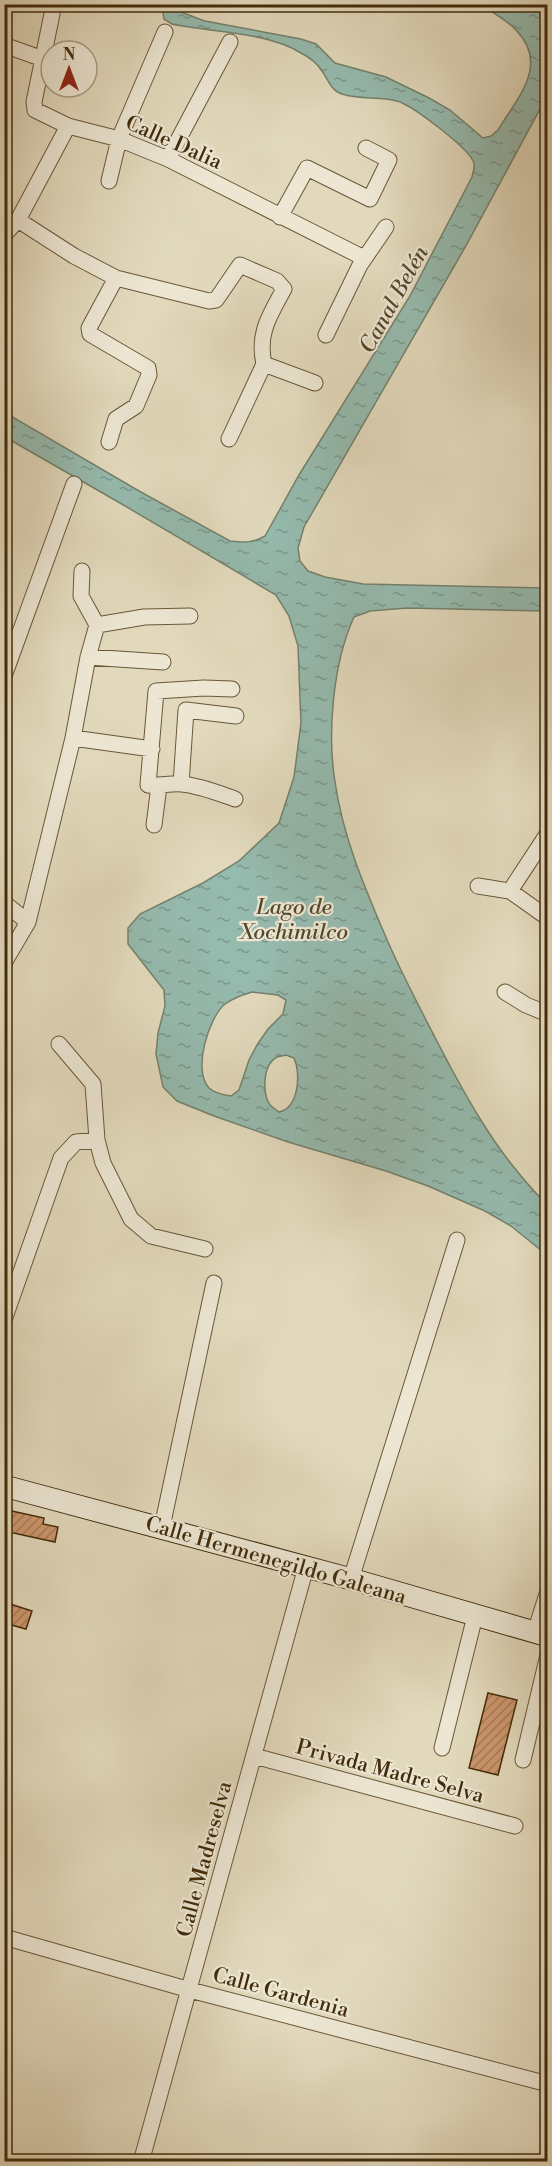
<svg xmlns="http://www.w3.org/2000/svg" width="552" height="2166" font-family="'Libre Bodoni',serif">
	<defs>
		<pattern id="water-ripples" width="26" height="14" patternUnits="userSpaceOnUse" patternTransform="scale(1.5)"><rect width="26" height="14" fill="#95baae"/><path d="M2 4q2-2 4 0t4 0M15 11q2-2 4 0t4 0" fill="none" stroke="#7b978c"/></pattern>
		<pattern id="building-hatch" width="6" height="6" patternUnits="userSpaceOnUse" patternTransform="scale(1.5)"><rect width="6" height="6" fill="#cc966d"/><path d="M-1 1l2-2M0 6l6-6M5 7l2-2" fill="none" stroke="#a77b58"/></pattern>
	</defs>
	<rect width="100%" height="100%" fill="#e2d9bc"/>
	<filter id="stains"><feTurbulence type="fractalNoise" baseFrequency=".00333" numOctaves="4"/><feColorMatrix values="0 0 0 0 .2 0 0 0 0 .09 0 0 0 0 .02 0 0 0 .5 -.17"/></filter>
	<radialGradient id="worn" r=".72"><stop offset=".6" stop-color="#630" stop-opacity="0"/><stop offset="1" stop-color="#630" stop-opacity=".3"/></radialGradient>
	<!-- water -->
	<path fill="url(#water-ripples)" stroke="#74816c" stroke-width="1.5" fill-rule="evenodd" d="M 482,5 L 547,5 L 547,96 L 467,244 L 304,527 L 298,548 L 300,561 L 308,571 L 325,577 L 363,584 L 547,588 L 547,611 L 407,608 L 370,611 L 354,617 C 333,663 327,733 335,782 C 343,838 366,891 388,942 C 407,985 429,1026 451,1068 C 470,1103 491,1140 517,1171 C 526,1183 537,1194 547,1205 L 547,1255 L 511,1226 L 485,1211 L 428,1186 L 386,1171 L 288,1142 L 214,1116 L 177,1101 L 163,1087 L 156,1054 L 158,1033 L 165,1006 L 164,990 L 128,944 L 128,928 L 140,914 L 203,883 L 239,861 L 279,823 L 294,777 L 301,723 L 298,646 L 289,616 L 276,595 L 120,503 L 5,437 L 4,412 L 139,491 L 230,541 C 244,543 253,543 265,536 L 299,475 L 410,296 L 472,177 C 473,172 475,168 474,163 C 470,149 412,105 397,101 C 379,96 360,100 342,94 C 331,91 328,79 322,71 C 317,63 309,57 301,53 C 268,32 210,32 172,24 L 164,19 L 162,7 C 171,6 194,18 205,21 L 301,39 L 316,44 L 335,63 L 386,77 L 429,98 L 450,110 L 483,138 L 491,136 L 498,130 C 517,98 550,65 516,30 C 507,20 493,13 482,5 ZM 252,992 L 278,995 L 286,1000 L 283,1014 L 268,1029 L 257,1045 L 249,1060 L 239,1090 L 231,1096 C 224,1095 214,1093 209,1088 C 192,1070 209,1017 225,1004 C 233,998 242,995 252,992 ZM 286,1055 L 294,1058 C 301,1073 299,1108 279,1112 C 278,1111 272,1107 271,1106 C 262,1095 262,1065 277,1057 C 280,1056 283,1056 286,1055 Z"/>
	<!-- building -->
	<path fill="url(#building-hatch)" stroke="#422c0a" stroke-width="1.5" d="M 7,1510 L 44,1518 L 43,1524 L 58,1527 L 55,1542 L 4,1531 Z
		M 4,1602 L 32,1611 L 26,1629 L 4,1623 Z
		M 488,1693 L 517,1700 L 498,1775 L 469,1768 Z"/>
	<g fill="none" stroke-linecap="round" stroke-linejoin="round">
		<!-- street casing -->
		<g stroke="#6a5736" stroke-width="17">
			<path id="street" d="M 54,4 L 34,102 L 35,110 L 68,126 L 119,139 L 168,159 L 364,258
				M 4,45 L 43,59
				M 168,159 L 230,42
				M 109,181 L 119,139 L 165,32
				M 280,217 L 307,168 L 370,199 L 389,160 L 366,148
				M 18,220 L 74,256 L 116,278 L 209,301 L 216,300 L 240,265 L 277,281 L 284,289 C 270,315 257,333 264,364 L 315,383
				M 4,235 L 18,220 L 68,126
				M 326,335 L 360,265 L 386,227
				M 229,439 L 264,364
				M 109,442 L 116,419 L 136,406 L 149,375 L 148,368 L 90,334 L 89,328 L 116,278
				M 97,625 L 144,617 L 190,616
				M 88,657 L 163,662
				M 4,676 L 74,484
				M 232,689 L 204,688 L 156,691 L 148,785 C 160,786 171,783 182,784 C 201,786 218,793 235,799
				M 73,738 L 152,749
				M 181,784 L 186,710 L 236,716
				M 154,825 L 159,786
				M 478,886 L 510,891 L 548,918
				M 510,891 L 548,833
				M 4,903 L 28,922
				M 4,963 L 28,922 L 73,738 L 88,657 L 97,625 L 81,596 L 82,571
				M 505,992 L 526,1005 L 548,1014
				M 59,1044 L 93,1084 L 97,1140 L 103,1163 L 131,1219 L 151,1236 L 205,1249
				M 4,1320 L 61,1158 L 76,1142 L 97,1140
				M 162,1527 L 214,1283
				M 351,1579 L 457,1240
				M 535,1632 L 548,1591
				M 442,1748 L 475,1616
				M 254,1756 L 515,1826
				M 523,1760 L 548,1655
				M 4,1937 L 190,1990 L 548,2084
				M 141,2162 L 306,1567"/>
		</g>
		<!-- secondary casing -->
		<g stroke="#422c0a" stroke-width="23">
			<path id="secondary" d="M 4,1486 L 351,1579 L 548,1636"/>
		</g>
		<!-- street -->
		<use href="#street" stroke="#ece6d3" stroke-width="15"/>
		<!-- secondary -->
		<use href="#secondary" stroke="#ece6d3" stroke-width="21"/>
	</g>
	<g text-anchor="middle" stroke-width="4.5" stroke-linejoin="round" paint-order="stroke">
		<!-- street labels -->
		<g font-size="21" fill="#422c0a" stroke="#ece6d3">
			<text transform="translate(174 142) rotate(24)" y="7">Calle Dalia</text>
			<text transform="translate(276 1560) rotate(16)" y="7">Calle Hermenegildo Galeana</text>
			<text transform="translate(390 1771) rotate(15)" y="7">Privada Madre Selva</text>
			<text transform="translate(204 1859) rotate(-75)" y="7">Calle Madreselva</text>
			<text transform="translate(281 1992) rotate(15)" y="7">Calle Gardenia</text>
		</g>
		<!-- water labels -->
		<g font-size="22" font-style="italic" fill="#53482b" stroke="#ece6d3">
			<text transform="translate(393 299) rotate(-61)" y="8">Canal Belén</text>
			<text x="294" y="914">Lago de<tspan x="294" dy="25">Xochimilco</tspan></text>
		</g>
	</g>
	<!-- margin -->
	<rect width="552" height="2166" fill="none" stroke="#e2d9bc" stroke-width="24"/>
	<rect x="6" y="6" width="540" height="2154" fill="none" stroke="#422c0a" stroke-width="3"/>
	<rect x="12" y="12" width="528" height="2142" fill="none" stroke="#422c0a" stroke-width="1.5"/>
	<!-- north arrow -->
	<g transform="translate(69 69)"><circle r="28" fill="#ece6d3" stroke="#a89c83" stroke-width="1.5"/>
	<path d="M0-4.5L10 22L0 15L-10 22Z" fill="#8f2418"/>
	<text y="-9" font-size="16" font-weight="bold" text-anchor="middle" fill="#422c0a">N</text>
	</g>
	<rect width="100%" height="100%" filter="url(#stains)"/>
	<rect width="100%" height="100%" fill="url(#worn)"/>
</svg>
